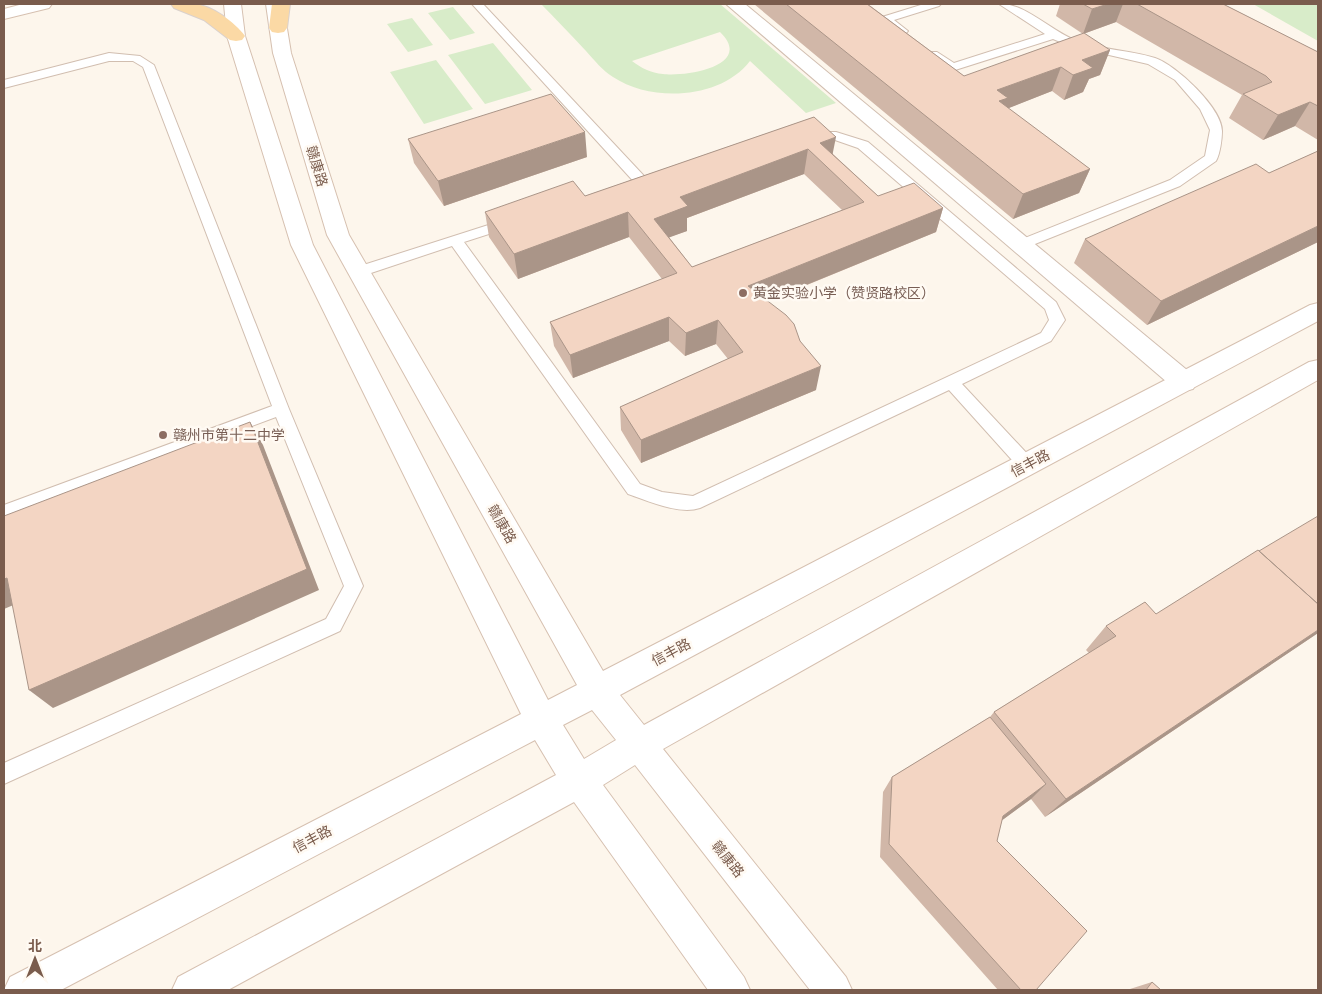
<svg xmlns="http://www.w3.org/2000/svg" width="1322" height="994" font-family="'Nunito Sans','Noto Sans SC',sans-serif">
	<rect width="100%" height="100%" fill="#fdf6ec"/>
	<!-- green -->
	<path fill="#d8ecc9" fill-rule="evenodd" d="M 541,4 L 720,4 L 836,103 L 806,113 L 750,61 C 721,99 652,103 613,77 C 603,71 594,60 586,51 C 571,35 556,19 541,4 ZM 720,32 C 755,66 685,77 663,74 C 651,73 641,68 632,61 Z
		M 1253,4 L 1318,4 L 1318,41 Z
		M 453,7 L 475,33 L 450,40 L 428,13 Z
		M 412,18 L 433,45 L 408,52 L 387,24 Z
		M 493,43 L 532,90 L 485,104 L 448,55 Z
		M 436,60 L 473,109 L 424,124 L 390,72 Z"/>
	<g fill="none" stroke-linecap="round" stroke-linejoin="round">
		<!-- lane casing -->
		<g stroke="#d1beb0" stroke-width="2">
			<path id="lane" d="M 472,4 L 483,4 L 645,177 L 647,180 L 645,183 L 635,183 Z
				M 924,4 L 941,4 L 939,6 L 894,20 L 908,31 L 906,33 L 898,33 L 880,19 L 882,17 Z
				M 999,4 C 1024,2 1052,32 1077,41 C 1102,50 1130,50 1155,58 C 1176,65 1222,108 1222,131 C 1222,139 1220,154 1216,161 L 1180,186 L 1025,248 L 1015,248 L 1013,245 L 1015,242 L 1170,180 L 1205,156 L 1210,130 L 1200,109 L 1175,80 L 1148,64 L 1070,46 L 1053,39 L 952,71 L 929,56 L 927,54 L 929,52 L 937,52 L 954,63 L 1045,34 Z
				M 109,53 L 140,56 L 154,65 L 289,409 L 363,586 L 340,631 L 4,784 L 4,763 L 326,619 L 344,586 L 276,417 L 4,519 L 4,505 L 272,406 L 143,67 L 133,61 L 109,61 L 4,88 L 4,80 Z
				M 812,132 L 836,132 L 868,142 L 1056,302 L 1065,320 L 1051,341 L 962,384 L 1033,460 L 1036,465 L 1033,470 L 1027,472 L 1021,470 L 949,390 L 700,508 C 679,515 648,501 628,494 L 452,246 L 359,277 L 354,276 L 352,272 L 354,268 L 504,220 L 514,220 L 516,223 L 514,226 L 464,242 L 640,484 L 662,492 L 693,496 L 1041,333 L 1049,320 L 1045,309 L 858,148 L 835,140 L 807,139 L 806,136 Z"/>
		</g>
		<!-- street casing -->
		<g stroke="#d1beb0" stroke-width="2">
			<path id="street" d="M 726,4 L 745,4 L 1193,375 L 1197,382 L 1193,389 L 1184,391 L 1175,389 Z"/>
		</g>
		<!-- secondary casing -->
		<g stroke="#d6c0b0" stroke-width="2">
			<path id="secondary" d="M 23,4 L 52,4 L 49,8 L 4,19 L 4,9 Z
				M 224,4 L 241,4 L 245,36 L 313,245 L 548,700 L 577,685 L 327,235 L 273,53 L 266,4 L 283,4 L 291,53 L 349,235 L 603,671 L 1310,305 L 1318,303 L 1318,321 L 620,695 L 644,725 L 1309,362 L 1318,360 L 1318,380 L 663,749 L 846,977 L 852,990 L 810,990 L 635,765 L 603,785 L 744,977 L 750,990 L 708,990 L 574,802 L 228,990 L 172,990 L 178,977 L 556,775 L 535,740 L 61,990 L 4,990 L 10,977 L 521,714 L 291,245 L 227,36 ZM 592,710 L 616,740 L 584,759 L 563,725 Z"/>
		</g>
		<!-- primary casing -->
		<g stroke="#dad1cd" stroke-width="2">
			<path id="primary" d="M 171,4 C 179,4 188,3 195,4 C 212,6 235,22 245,36 L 242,40 L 236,41 L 230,40 L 204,20 L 174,8 Z
				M 272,4 L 290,4 L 287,28 L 284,32 L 278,33 L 272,32 L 269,28 Z"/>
		</g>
		<!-- lane -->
		<use href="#lane" fill="#fff" fill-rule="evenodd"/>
		<!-- street -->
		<use href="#street" fill="#fff" fill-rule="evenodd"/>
		<!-- secondary -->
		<use href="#secondary" fill="#fff" fill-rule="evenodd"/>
		<!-- primary -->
		<use href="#primary" fill="#fbd9a5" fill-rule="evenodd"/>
	</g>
	<!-- wall -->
	<path fill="#d1b7a8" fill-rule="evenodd" d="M 754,4 L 870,4 L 868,4 L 964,76 L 1110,50 L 1100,75 L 1089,79 L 1083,92 L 1064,100 L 1052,91 L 1008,108 L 1090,169 L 1079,193 L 1013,219 Z
		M 1060,4 L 1223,4 L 1318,52 L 1318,140 L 1295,126 L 1263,140 L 1229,118 L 1242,95 L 1116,22 L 1083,34 L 1056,16 Z
		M 814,117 L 833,154 L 878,196 L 943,208 L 936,232 L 768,301 L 816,390 L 641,463 L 621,430 L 620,407 L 728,359 L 716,344 L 685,356 L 669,341 L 573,378 L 554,346 L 550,322 L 662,279 L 629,237 L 518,279 L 489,237 L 485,212 L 585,196 ZM 804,174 L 842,210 L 692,267 L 669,237 L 687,231 L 687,218 Z
		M 408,139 L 587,157 L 444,206 L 414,163 Z
		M 1318,151 L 1318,242 L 1147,325 L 1074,263 L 1085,239 L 1269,173 Z
		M 1156,614 L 1318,633 L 1045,817 L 1031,799 L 1002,820 L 997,841 L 1036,990 L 998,990 L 880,857 L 883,792 L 892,777 L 990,717 L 994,712 L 1089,653 L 1086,650 L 1106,626 Z
		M 1152,982 L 1161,990 L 1130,990 L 1130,989 Z"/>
	<!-- shaded-wall -->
	<path fill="#aa9588" d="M 1108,4 L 1123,4 L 1116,22 L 1083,34 L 1092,9 Z
		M 1110,50 L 1100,75 L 1089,79 L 1083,92 L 1064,100 L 1073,75 L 1082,60 Z
		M 1061,67 L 1052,91 L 1004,110 L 1000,123 L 997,90 Z
		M 1310,102 L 1295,126 L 1263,140 L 1278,115 Z
		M 585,132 L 587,157 L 444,206 L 438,181 Z
		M 836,137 L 831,162 L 820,143 Z
		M 808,149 L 804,174 L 687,218 L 687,231 L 654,243 L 654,219 L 680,197 Z
		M 1090,169 L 1079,193 L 1013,219 L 1023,194 Z
		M 943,208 L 936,232 L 745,310 L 748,286 Z
		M 628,212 L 629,237 L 518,279 L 514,254 Z
		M 1318,226 L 1318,242 L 1147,325 L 1161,301 Z
		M 669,317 L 669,341 L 573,378 L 570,355 Z
		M 718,320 L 716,344 L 685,356 L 686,333 Z
		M 821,366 L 816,390 L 641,463 L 641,440 Z
		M 250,422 L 263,445 L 319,590 L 53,708 L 29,690 Z
		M 7,578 L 30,598 L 4,609 L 4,579 Z
		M 1318,630 L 1318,633 L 1045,817 L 1066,799 Z
		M 1046,784 L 1031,799 L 989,830 L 1003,816 Z"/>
	<!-- building -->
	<path fill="#f3d5c3" stroke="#aa9588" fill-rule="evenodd" d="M 786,4 L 867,4 L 964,76 L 1084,33 L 1110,50 L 1082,60 L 1093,68 L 1073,75 L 1061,67 L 997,90 L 1008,98 L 999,101 L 1090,169 L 1023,194 Z
		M 1083,4 L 1108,4 L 1092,9 Z
		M 1137,4 L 1223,4 L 1318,52 L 1318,106 L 1310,102 L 1278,115 L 1243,94 L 1272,82 L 1266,76 Z
		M 551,94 L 585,132 L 438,181 L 408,139 Z
		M 814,117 L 836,137 L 820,143 L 878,196 L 914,183 L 943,208 L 748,286 L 786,315 L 794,324 L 800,341 L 821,366 L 641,440 L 620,407 L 743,352 L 718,320 L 686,333 L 669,317 L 570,355 L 550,322 L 677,273 L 628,212 L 514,254 L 485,212 L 573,181 L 585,196 ZM 808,149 L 864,202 L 692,267 L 654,219 L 688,206 L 680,197 Z
		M 1318,151 L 1318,226 L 1161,301 L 1085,239 L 1256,164 L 1269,173 Z
		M 250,422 L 307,569 L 29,690 L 7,578 L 4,579 L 4,516 Z
		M 1318,516 L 1318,604 L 1259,551 Z
		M 1258,550 L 1318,604 L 1318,630 L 1066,799 L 994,712 L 1116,636 L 1106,626 L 1145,602 L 1156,614 Z
		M 990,717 L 1046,784 L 1003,816 L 997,841 L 1087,931 L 1036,990 L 1021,990 L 889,844 L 892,777 Z
		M 1152,982 L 1161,990 L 1146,990 Z"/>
	<!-- markers -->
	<g fill="#8d6e63" stroke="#fffaf3" stroke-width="2">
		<circle cx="743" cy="293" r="5"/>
		<circle cx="163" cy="435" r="5"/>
	</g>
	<g text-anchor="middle" stroke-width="5" stroke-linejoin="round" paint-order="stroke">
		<!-- street labels -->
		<g font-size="14" fill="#7a5c4d" stroke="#fffaf3">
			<text transform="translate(317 166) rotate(73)" y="5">赣康路</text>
			<text transform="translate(1030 463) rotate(-28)" y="5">信丰路</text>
			<text transform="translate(502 524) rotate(60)" y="5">赣康路</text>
			<text transform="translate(671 652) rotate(-28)" y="5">信丰路</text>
			<text transform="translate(312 839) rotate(-28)" y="5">信丰路</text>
			<text transform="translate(728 859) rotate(51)" y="5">赣康路</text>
		</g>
		<!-- education labels -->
		<g font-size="14" fill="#785e54" stroke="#fffaf3" text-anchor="start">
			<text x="753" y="298">黄金实验小学（赞贤路校区）</text>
			<text x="173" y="440">赣州市第十二中学</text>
		</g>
	</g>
	<!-- border -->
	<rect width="1322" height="994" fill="none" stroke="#7a5c4d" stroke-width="10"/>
	<!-- north arrow -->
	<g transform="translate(35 959)" stroke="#fffaf3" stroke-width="4" paint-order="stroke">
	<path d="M0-4L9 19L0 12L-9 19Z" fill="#7a5c4d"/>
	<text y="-8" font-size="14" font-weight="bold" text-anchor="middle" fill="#7a5c4d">北</text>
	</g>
</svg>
